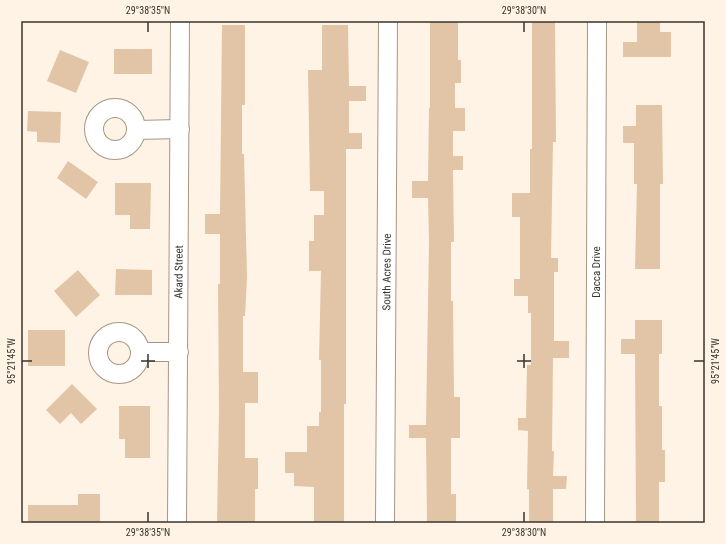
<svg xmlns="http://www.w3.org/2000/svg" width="726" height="544" font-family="'Roboto Condensed',sans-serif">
	<rect width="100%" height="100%" fill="#fef3e4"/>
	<!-- building -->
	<path fill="#e2c5a7" d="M 430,21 L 458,21 L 458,60 L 461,60 L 461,83 L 455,83 L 455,108 L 465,108 L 465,131 L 453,131 L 453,156 L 463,156 L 463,170 L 453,170 L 454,242 L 451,242 L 451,301 L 453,301 L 454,397 L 460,397 L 460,438 L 451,438 L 451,494 L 456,494 L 456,523 L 427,523 L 426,438 L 409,438 L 409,425 L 426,425 L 429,242 L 428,198 L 412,198 L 412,181 L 428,181 L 429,108 L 430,108 Z
		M 637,21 L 660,21 L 660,32 L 671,32 L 671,57 L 623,57 L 623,42 L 637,42 Z
		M 532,22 L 555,22 L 556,142 L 553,142 L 551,258 L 558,258 L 558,272 L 554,272 L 554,341 L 569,341 L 569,358 L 553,358 L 552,451 L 554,451 L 553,476 L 567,476 L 566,489 L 553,489 L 553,523 L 529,523 L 529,489 L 527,489 L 528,431 L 518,430 L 518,418 L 526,418 L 527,365 L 531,365 L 531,313 L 528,313 L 528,296 L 514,296 L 514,279 L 520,279 L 520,217 L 512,217 L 512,193 L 530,193 L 530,149 L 532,149 Z
		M 222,25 L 245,25 L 245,105 L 242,105 L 242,154 L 244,154 L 247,277 L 245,316 L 243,316 L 243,372 L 258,372 L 258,403 L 245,403 L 245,458 L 258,458 L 258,489 L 255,489 L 255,523 L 217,523 L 219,411 L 218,284 L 220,284 L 220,234 L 205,234 L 205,214 L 220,214 Z
		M 322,25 L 348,25 L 349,86 L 366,86 L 366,101 L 349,101 L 349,133 L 362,133 L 362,149 L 346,149 L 346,404 L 344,404 L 344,523 L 314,523 L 314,487 L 294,486 L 294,473 L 285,473 L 285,452 L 307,452 L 307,426 L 319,426 L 319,412 L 321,412 L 321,360 L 319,360 L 321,271 L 309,271 L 309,241 L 314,241 L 314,215 L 324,215 L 324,191 L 310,191 L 308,70 L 322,70 Z
		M 114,49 L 152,49 L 152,74 L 114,74 Z
		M 60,50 L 89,62 L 76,93 L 47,81 Z
		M 636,105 L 662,105 L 663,184 L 660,184 L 660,269 L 635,269 L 637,184 L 634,184 L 634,143 L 623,143 L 623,126 L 636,126 Z
		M 28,111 L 61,112 L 60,143 L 37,142 L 37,132 L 27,131 Z
		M 68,161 L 98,182 L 86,199 L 57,178 Z
		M 115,183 L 151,183 L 150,229 L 130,229 L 130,215 L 115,215 Z
		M 116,269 L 152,270 L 152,295 L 115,295 Z
		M 78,270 L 100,295 L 76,317 L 54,291 Z
		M 635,320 L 662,320 L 662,354 L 659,354 L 659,406 L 662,406 L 662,450 L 665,450 L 665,482 L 659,482 L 659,523 L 636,523 L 635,354 L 621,354 L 621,339 L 635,339 Z
		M 28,330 L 65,330 L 65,366 L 28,366 Z
		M 72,384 L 97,409 L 81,424 L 71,413 L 60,424 L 46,410 Z
		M 119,406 L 150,406 L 150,458 L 125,458 L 125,439 L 119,439 Z
		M 78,494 L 100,494 L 100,523 L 28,523 L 28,505 L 78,505 Z"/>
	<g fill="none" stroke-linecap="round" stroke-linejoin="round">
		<!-- minor casing -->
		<g stroke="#a39886" stroke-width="20">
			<g id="minor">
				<circle cx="115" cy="129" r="21"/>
				<path d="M 136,130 L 180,129"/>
				<circle cx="119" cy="353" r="21"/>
				<path d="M 140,352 L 179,352"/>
				<path id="s1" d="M 177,523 L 180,21"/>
				<path id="s2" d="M 385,523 L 388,21"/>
				<path id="s3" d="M 595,523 L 597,21"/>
			</g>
		</g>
		<!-- minor -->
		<use href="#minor" stroke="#fff" stroke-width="18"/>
	</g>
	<!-- ticks -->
	<path fill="none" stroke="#39342d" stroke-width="1.5" d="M 148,22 L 148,32M 524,22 L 524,32M 148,354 L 148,368M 524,354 L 524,368M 22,361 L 32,361M 141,361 L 155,361M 517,361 L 531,361M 694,361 L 704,361M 148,512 L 148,522M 524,512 L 524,522"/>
	<g text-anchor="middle" stroke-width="4" stroke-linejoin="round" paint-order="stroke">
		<!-- street labels -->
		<g font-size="11" fill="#39342d" stroke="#fef3e4">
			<text dy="4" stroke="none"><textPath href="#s1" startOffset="251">Akard Street</textPath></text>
			<text dy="4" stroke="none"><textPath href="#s2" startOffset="251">South Acres Drive</textPath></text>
			<text dy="4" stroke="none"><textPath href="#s3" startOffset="251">Dacca Drive</textPath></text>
		</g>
	</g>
	<!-- border -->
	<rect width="726" height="544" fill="none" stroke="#fef3e4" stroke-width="44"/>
	<rect x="22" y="22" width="682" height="500" fill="none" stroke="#39342d" stroke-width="1.5"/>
	<g font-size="10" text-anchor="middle" fill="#39342d">
		<text x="148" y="14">29°38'35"N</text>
		<text x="524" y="14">29°38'30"N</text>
		<text transform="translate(715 361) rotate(-90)" y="4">95°21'45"W</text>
		<text transform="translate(11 361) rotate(-90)" y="4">95°21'45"W</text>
		<text x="148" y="536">29°38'35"N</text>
		<text x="524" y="536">29°38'30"N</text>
	</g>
</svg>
